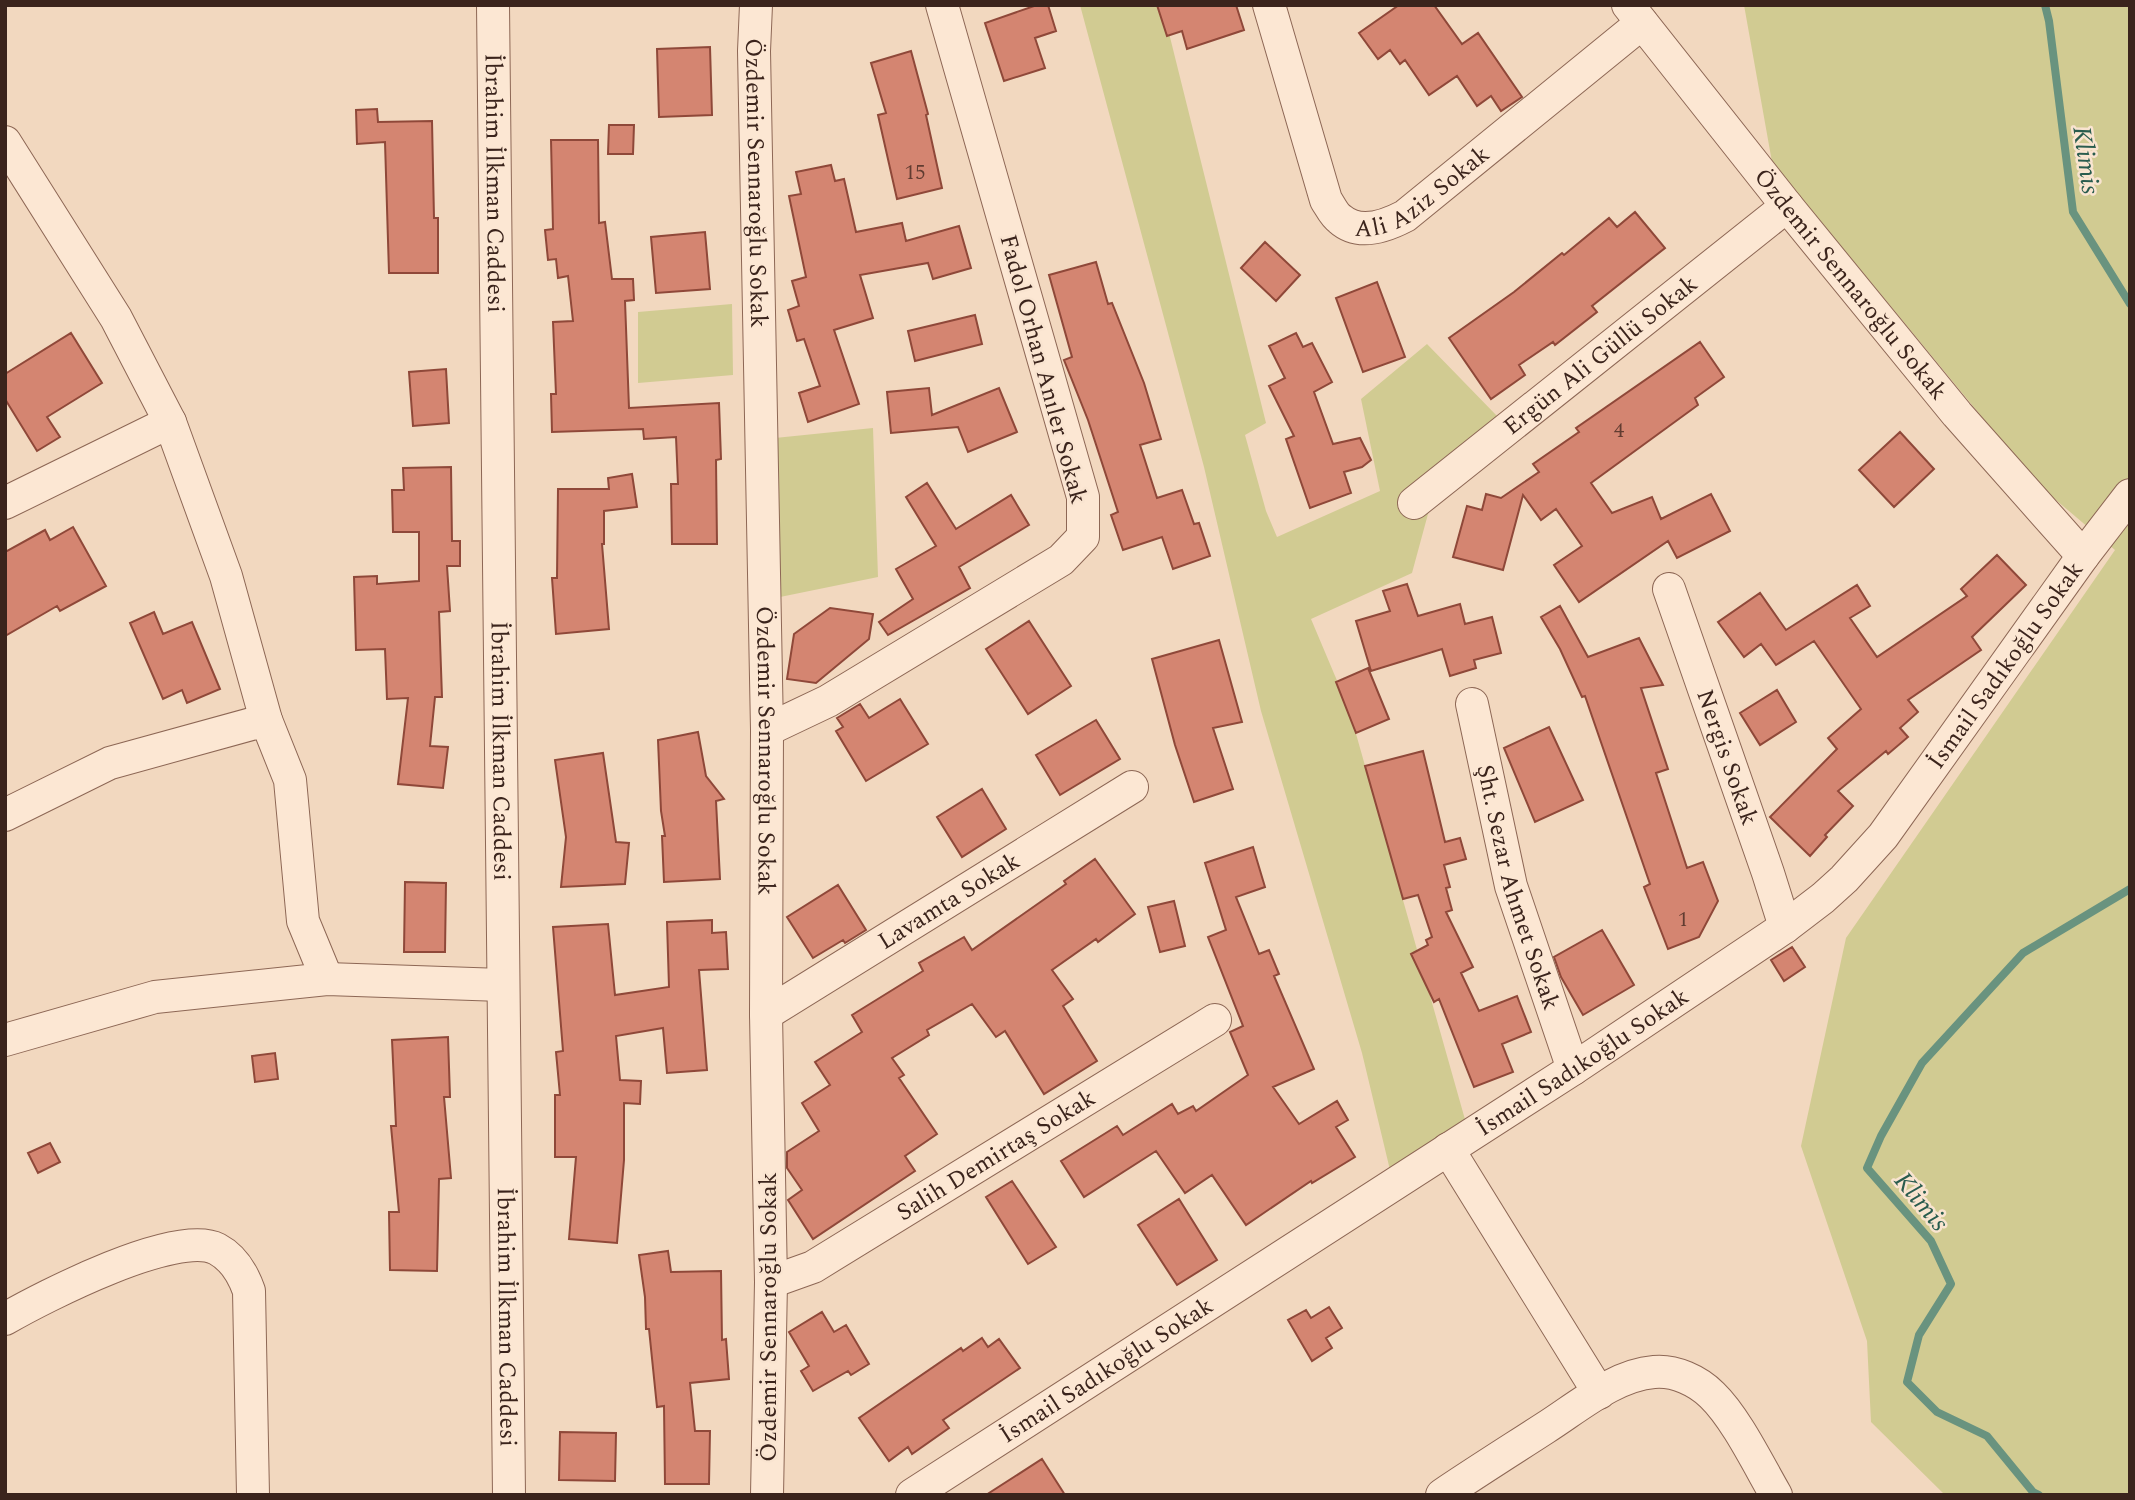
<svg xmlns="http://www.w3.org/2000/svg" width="2135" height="1500" font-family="Spectral,serif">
	<rect width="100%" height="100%" fill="#f2d8bf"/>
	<!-- green -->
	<path fill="#d1cb92" d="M 1080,5 L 1162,5 L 1266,423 L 1245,435 L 1266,511 L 1277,537 L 1380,491 L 1361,399 L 1427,344 L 1497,416 L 1441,466 L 1412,573 L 1311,619 L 1349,709 L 1466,1123 L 1390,1170 L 1362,1053 L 1261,711 L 1204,467 Z
		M 1744,5 L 2130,5 L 2130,1495 L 1945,1495 L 1871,1422 L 1867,1341 L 1801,1146 L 1846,938 L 2115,550 L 2037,484 L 1772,162 Z
		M 732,304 L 733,375 L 638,383 L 638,312 Z
		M 873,428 L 878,577 L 780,597 L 775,438 Z"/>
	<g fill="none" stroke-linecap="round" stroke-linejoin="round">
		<!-- stream -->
		<path stroke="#69937f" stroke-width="8" d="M 2045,5 L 2049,21 L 2073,212 L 2130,304
			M 2039,1495 L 2033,1492 L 1987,1436 L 1937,1412 L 1907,1382 L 1919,1335 L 1951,1284 L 1931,1241 L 1867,1168 L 1881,1136 L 1922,1063 L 2023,953 L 2130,889"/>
	</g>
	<!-- building -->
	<path fill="#d48571" stroke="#8f4839" stroke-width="2" d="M 1037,5 L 1048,5 L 1056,31 L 1035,38 L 1045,68 L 1004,81 L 985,23 Z
		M 1157,5 L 1236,5 L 1244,30 L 1187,49 L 1182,31 L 1167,36 Z
		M 1399,5 L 1434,5 L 1462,44 L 1478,33 L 1522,97 L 1501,111 L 1491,96 L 1477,106 L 1457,76 L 1429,95 L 1405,60 L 1400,64 L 1390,50 L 1378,59 L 1359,33 Z
		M 710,47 L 712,115 L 659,117 L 657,49 Z
		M 911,51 L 928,114 L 926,115 L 942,188 L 897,199 L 878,115 L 886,113 L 871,63 Z
		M 377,109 L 378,122 L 432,121 L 434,218 L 438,218 L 438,273 L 389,273 L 385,142 L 357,144 L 356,110 Z
		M 609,125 L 634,125 L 633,154 L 608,154 Z
		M 551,140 L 598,140 L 599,223 L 605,222 L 612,279 L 633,279 L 634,300 L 625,301 L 629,408 L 719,403 L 721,459 L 716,460 L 717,544 L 672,544 L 671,484 L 678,484 L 676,437 L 644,439 L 643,429 L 552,432 L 551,394 L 556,394 L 553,322 L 573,321 L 568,276 L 558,278 L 556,259 L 548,260 L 545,230 L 553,229 Z
		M 831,165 L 835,181 L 844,179 L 856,232 L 902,223 L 906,241 L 959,226 L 971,268 L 933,279 L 928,263 L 860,275 L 873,318 L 834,330 L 859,404 L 808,422 L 799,393 L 820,386 L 804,339 L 797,341 L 788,310 L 799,306 L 792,281 L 806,277 L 789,196 L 801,194 L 796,172 Z
		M 1635,212 L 1665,248 L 1592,306 L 1597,312 L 1555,345 L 1553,342 L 1519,365 L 1525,375 L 1491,399 L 1449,338 L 1514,292 L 1562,253 L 1564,255 L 1609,218 L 1617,227 Z
		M 705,232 L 710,289 L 656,293 L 651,237 Z
		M 1265,242 L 1300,275 L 1276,301 L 1241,268 Z
		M 1096,262 L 1108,304 L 1112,303 L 1144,383 L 1161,439 L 1140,445 L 1157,498 L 1182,490 L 1194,524 L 1199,523 L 1210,556 L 1173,569 L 1162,537 L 1123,550 L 1111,515 L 1118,512 L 1088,420 L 1064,360 L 1072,357 L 1049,275 Z
		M 1377,282 L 1405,357 L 1363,372 L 1336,298 Z
		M 975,315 L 982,344 L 915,361 L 908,331 Z
		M 71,333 L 102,383 L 47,417 L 60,437 L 37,451 L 5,399 L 5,374 Z
		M 1296,333 L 1303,347 L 1312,343 L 1332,382 L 1314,392 L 1333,444 L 1360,438 L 1371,460 L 1362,467 L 1344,472 L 1351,493 L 1310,508 L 1286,439 L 1294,436 L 1269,386 L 1285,378 L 1269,346 Z
		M 1700,342 L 1724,377 L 1695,398 L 1698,405 L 1591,483 L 1612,513 L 1652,497 L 1661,519 L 1711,494 L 1730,531 L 1677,558 L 1668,541 L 1579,602 L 1554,565 L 1582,546 L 1556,509 L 1541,520 L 1523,495 L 1503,570 L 1453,557 L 1467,506 L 1482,510 L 1486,494 L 1501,498 L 1539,472 L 1533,464 L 1579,432 L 1576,428 Z
		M 446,369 L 449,423 L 413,426 L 409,372 Z
		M 929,388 L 932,415 L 999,388 L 1017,432 L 968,452 L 958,427 L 891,433 L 887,392 Z
		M 1900,432 L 1934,469 L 1894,507 L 1859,470 Z
		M 451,467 L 452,541 L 460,541 L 460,566 L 447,566 L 450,611 L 439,612 L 442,697 L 435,697 L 430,746 L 448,747 L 443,788 L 398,784 L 408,698 L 387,699 L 385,649 L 356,650 L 354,577 L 377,576 L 377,584 L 419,581 L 419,532 L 393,532 L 392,490 L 404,490 L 403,468 Z
		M 632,474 L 637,507 L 604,511 L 604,544 L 602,544 L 609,629 L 556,634 L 552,578 L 557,578 L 558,489 L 609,489 L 608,478 Z
		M 927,483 L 956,529 L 1011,495 L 1029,525 L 959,567 L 970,588 L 888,635 L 879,622 L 913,599 L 896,569 L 936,546 L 906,497 Z
		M 73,527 L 106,586 L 60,611 L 57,606 L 5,636 L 5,552 L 45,530 L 50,540 Z
		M 1997,555 L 2026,585 L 1972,637 L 1981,650 L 1908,700 L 1918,712 L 1900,728 L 1908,737 L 1888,754 L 1886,751 L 1838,791 L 1853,806 L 1825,835 L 1827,837 L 1810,856 L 1770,817 L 1837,749 L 1828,738 L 1861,709 L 1814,641 L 1776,665 L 1761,644 L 1744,657 L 1718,622 L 1760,593 L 1786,630 L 1857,585 L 1870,606 L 1850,618 L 1877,657 L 1967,596 L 1961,589 Z
		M 1407,584 L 1418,616 L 1460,604 L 1465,624 L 1492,617 L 1501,653 L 1474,660 L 1476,668 L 1450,676 L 1442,649 L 1371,671 L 1356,621 L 1390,611 L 1383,591 Z
		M 1560,606 L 1588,657 L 1639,638 L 1663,685 L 1641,688 L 1668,769 L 1656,773 L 1687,868 L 1703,862 L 1718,901 L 1699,937 L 1668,949 L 1644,887 L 1650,884 L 1585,696 L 1582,697 L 1560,649 L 1541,617 Z
		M 830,608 L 873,614 L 869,639 L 816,683 L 787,679 L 794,634 Z
		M 154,612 L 163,634 L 192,622 L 220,689 L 187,703 L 182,690 L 163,699 L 130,623 Z
		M 1029,621 L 1071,686 L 1028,714 L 986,649 Z
		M 1219,640 L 1242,722 L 1213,728 L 1233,789 L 1194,802 L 1175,745 L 1152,659 Z
		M 1368,668 L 1389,719 L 1356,733 L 1336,682 Z
		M 1777,690 L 1796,722 L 1760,745 L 1740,713 Z
		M 900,699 L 928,744 L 866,781 L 836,731 L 843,727 L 837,718 L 860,704 L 869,718 Z
		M 1096,720 L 1120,759 L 1060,795 L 1036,755 Z
		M 1549,727 L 1583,800 L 1535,822 L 1504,748 Z
		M 698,732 L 706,776 L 724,799 L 716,801 L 720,879 L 664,882 L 662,836 L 665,836 L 661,811 L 658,740 Z
		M 1423,751 L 1445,842 L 1460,838 L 1466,859 L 1444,865 L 1450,887 L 1446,888 L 1452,910 L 1446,912 L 1473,967 L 1461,973 L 1479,1011 L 1517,996 L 1531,1032 L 1502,1044 L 1513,1072 L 1474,1087 L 1439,999 L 1434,1002 L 1411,954 L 1428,945 L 1426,940 L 1432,937 L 1418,895 L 1403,899 L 1365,766 Z
		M 603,753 L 616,842 L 629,843 L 625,884 L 561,887 L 566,837 L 555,760 Z
		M 982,789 L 1006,829 L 962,857 L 937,817 Z
		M 1253,847 L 1265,887 L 1236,897 L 1259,954 L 1269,950 L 1279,974 L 1274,976 L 1314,1069 L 1273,1087 L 1299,1124 L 1337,1101 L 1348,1120 L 1336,1127 L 1355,1157 L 1312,1183 L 1311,1181 L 1246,1225 L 1212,1175 L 1185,1193 L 1156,1151 L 1084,1197 L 1061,1161 L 1117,1126 L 1123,1135 L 1172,1104 L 1178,1114 L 1193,1106 L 1196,1111 L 1248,1075 L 1230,1032 L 1243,1026 L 1208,937 L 1226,930 L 1205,863 Z
		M 1095,859 L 1135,914 L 1098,942 L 1096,939 L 1052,970 L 1073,999 L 1063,1006 L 1097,1061 L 1044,1094 L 1005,1031 L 996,1037 L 972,1004 L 927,1030 L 929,1035 L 892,1058 L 904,1075 L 899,1078 L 937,1134 L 905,1156 L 915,1171 L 813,1239 L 788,1200 L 802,1190 L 787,1168 L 787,1152 L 819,1131 L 802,1103 L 830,1085 L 815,1062 L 862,1032 L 852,1015 L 923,971 L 919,963 L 964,937 L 972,950 L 1066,884 L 1064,881 Z
		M 405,882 L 446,883 L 445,952 L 404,952 Z
		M 838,885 L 866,930 L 845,943 L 843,940 L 813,958 L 787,917 Z
		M 1174,901 L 1185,946 L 1160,952 L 1148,907 Z
		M 712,920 L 712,933 L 726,932 L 728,969 L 699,970 L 707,1070 L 667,1073 L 663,1028 L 616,1036 L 620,1080 L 641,1081 L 640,1104 L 624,1103 L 624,1160 L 617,1243 L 569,1239 L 576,1157 L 555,1157 L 555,1095 L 560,1095 L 556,1052 L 563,1051 L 553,927 L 608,924 L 615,995 L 669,987 L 667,922 Z
		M 1602,930 L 1634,985 L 1583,1015 L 1561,977 L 1554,957 Z
		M 1792,947 L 1805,967 L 1784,981 L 1771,960 Z
		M 448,1037 L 450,1097 L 444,1097 L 451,1178 L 439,1179 L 437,1271 L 390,1270 L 389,1212 L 399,1212 L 391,1126 L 396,1126 L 392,1040 Z
		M 275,1053 L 278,1079 L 255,1082 L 252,1056 Z
		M 50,1143 L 60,1162 L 38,1173 L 28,1153 Z
		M 1012,1181 L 1056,1247 L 1028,1264 L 986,1197 Z
		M 1179,1199 L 1217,1260 L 1177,1285 L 1138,1225 Z
		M 668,1251 L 671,1272 L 721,1271 L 722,1340 L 726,1339 L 729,1379 L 690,1383 L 695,1431 L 710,1431 L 709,1484 L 665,1484 L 664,1406 L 657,1407 L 649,1329 L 646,1329 L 645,1297 L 639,1255 Z
		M 1329,1307 L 1342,1328 L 1326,1338 L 1332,1348 L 1312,1361 L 1288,1320 L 1306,1310 L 1311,1318 Z
		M 822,1312 L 834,1332 L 846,1325 L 869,1364 L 851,1375 L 848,1371 L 813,1391 L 801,1371 L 809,1366 L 789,1332 Z
		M 982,1338 L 988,1347 L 999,1339 L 1020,1368 L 943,1420 L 949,1428 L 912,1454 L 908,1447 L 889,1461 L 859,1418 L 961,1348 L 963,1351 Z
		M 560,1432 L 616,1433 L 615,1481 L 559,1480 Z
		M 1042,1459 L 1065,1495 L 986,1495 Z"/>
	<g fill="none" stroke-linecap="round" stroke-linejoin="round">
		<!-- minor casing -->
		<g stroke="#8d6755" stroke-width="34">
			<g id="minor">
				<path id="s1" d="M 493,5 L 509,1495"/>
				<path id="s2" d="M 756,5 L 754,51 L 767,730 L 766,1014 L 771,1282 L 767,1495"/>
				<path id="s3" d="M 1269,5 L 1326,200 C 1330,206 1334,215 1340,219 C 1359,236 1386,226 1405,216 L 1642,23"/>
				<path id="s4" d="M 1628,5 L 1787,206 L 1957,414 L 2083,556"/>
				<path d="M 5,142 L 116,318 L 170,422 L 226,576 L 266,720 L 290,780 L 303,921 L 327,979"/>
				<path d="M 5,503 L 170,422"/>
				<path id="s5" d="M 1414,503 L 1787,206"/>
				<path id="s6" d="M 1669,589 L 1768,873 L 1785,927"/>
				<path id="s7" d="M 1472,704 L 1511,886 L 1573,1069"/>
				<path d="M 767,730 L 828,701 L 1061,560 L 1083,537 L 1083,497 L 942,5"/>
				<path d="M 5,815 L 110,763 L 266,720"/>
				<path id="s8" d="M 766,1014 L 1132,787"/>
				<path d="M 5,1040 L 155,997 L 327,979 L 502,985"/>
				<path d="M 1448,1149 L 1599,1393"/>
				<path id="s9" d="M 771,1282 L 813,1267 L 1215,1020"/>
				<path d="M 5,1319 C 43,1297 177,1228 217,1249 C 234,1258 243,1274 249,1291 L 253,1495"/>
				<path id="s10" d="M 912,1495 L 1573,1069 L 1785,927 L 1823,898 L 1844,879 L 1883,836 L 2083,556 L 2130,495"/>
				<path d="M 1442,1495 C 1476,1472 1511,1450 1545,1428 C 1578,1407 1615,1375 1654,1372 C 1675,1370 1698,1381 1712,1395 C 1736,1418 1759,1466 1776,1495"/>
			</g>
		</g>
		<!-- minor -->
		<use href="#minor" stroke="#fce7d3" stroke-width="32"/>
	</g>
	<g text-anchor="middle" stroke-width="5" stroke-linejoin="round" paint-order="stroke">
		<!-- number labels -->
		<g font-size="21" fill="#613c31">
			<text x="915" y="179">15</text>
			<text x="1619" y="437">4</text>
			<text x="1683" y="926">1</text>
		</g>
		<!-- street labels -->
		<g font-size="24" fill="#3b241c" stroke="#f9e4d0">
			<text dy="8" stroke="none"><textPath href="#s3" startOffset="322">Ali Aziz Sokak</textPath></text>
			<text dy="8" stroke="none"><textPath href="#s1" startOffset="178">İbrahim İlkman Caddesi</textPath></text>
			<text dy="8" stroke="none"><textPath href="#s2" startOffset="178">Özdemir Sennaroğlu Sokak</textPath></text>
			<text dy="8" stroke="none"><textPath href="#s4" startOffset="357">Özdemir Sennaroğlu Sokak</textPath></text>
			<text dy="8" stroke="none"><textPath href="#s5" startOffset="238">Ergün Ali Güllü Sokak</textPath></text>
			<text transform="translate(1044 369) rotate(75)" y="8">Fadol Orhan Anıler Sokak</text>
			<text dy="8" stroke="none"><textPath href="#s10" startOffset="1386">İsmail Sadıkoğlu Sokak</textPath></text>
			<text dy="8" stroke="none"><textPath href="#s1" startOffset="746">İbrahim İlkman Caddesi</textPath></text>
			<text dy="8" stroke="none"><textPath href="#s2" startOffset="746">Özdemir Sennaroğlu Sokak</textPath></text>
			<text dy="8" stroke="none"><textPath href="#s6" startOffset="178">Nergis Sokak</textPath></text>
			<text dy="8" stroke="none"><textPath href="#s7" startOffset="189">Şht. Sezar Ahmet Sokak</textPath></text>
			<text dy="8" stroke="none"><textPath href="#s8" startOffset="215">Lavamta Sokak</textPath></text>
			<text dy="8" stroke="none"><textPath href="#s10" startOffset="798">İsmail Sadıkoğlu Sokak</textPath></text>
			<text dy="8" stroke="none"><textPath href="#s9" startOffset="259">Salih Demirtaş Sokak</textPath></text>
			<text dy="8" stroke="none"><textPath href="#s1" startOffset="1312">İbrahim İlkman Caddesi</textPath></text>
			<text transform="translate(768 1317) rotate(-90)" y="8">Özdemir Sennaroğlu Sokak</text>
			<text dy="8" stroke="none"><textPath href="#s10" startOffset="231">İsmail Sadıkoğlu Sokak</textPath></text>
		</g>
		<!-- water labels -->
		<g font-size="26" font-style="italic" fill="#295c4e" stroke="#f9e4d0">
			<text transform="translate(2087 160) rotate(82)" y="9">Klimis</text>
			<text transform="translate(1922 1201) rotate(50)" y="9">Klimis</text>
		</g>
	</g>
	<!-- border -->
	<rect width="2135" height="1500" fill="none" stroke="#3b241c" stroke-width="14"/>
</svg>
